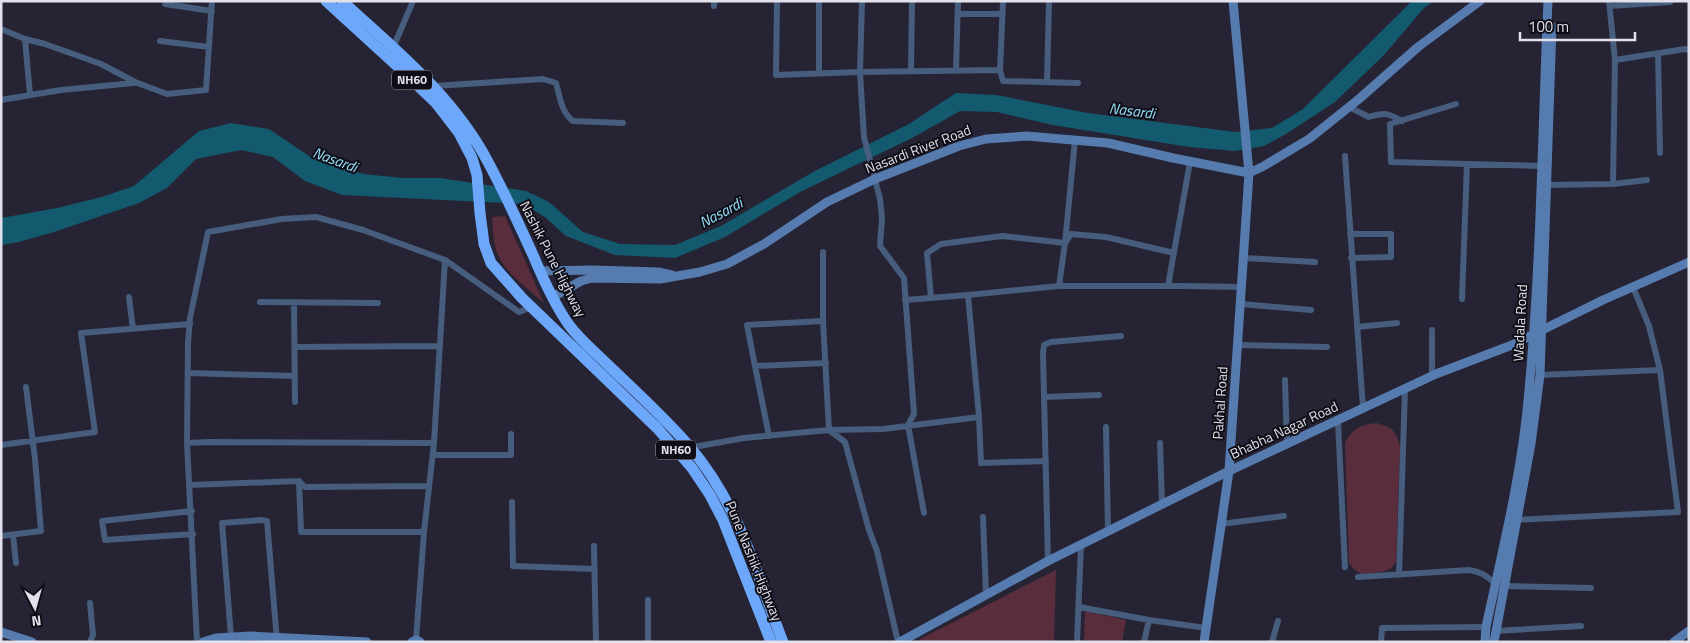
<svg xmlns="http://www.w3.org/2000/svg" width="1690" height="643" font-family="'Titillium Web',sans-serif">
	<rect width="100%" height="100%" fill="#262434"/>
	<!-- green -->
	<path fill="#5a2d3d" d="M 505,216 L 544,303 C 528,289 509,276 499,257 C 493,246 493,230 492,217 Z
		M 1377,423 C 1392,428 1396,430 1400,446 L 1396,562 L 1390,569 L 1381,572 L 1362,574 L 1355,570 L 1349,563 L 1345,443 C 1353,428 1360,425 1377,423 Z
		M 1056,570 L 1054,642 L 920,642 L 920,639 Z
		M 1085,611 L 1126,620 L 1122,642 L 1084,642 Z"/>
	<!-- water -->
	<path fill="#135a6f" d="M 1412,1 L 1434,1 L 1424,8 L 1384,55 L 1335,102 L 1286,134 L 1264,146 L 1235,151 L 1189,147 L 1053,125 L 997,112 L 960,111 L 914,137 L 800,192 L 725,237 L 675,258 L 615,255 L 566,236 L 545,217 L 524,204 L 342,195 L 305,181 L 273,157 L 241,150 L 196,159 L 167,188 L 139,203 L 54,232 L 19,242 L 1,245 L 1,218 L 57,208 L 102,197 L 134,186 L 199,131 L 231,123 L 269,129 L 312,158 L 363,174 L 403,178 L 440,178 L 526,191 L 549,202 L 583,232 L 620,244 L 675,245 L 721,226 L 813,172 L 909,124 L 956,93 L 996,95 L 1088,113 L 1235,132 L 1272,128 L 1303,109 Z"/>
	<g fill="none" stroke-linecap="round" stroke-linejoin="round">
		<!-- street -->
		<path stroke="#465d7e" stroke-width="6" d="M 714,1 L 714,6
			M 777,1 L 776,75 L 860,72 L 1000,70 L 1003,81 L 1078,83
			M 862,1 L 860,72 L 864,137 L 880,199 L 882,218 L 880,246 L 904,278 L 914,414 L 908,425 L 924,513
			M 1609,1 L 1615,60 L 1685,49 L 1689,50
			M 165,4 L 212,11
			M 1610,6 L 1670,2
			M 958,14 L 1002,14
			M 1,29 L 25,39 L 45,44 L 101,64 L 135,82 L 167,94 L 206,90 L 212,1
			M 25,39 L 30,95
			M 160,41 L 209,47
			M 393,48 L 413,1
			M 1658,53 L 1660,153
			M 956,70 L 958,1
			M 1000,70 L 1003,1
			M 911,71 L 912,1
			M 819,74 L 819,1
			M 1047,82 L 1049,1
			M 434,86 L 543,79 L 556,83 C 560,97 561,112 573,121 L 623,123
			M 1,100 L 61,90 L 134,83
			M 1456,104 L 1390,124 L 1391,162 L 1541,166
			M 1349,107 L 1369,117 C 1385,112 1388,113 1402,121
			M 1345,156 L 1363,408
			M 1613,184 L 1647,180
			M 1544,185 L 1613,184 L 1615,60
			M 1350,234 L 1391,234 L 1391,257 L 1351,258
			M 823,252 L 823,321 L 829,430 L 883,429 L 979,417 L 968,295 L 1059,286 L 1184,286 L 1242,287
			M 1244,258 L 1315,262
			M 1059,286 L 1065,243 L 1071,234 L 1106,237 L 1174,253
			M 1168,286 L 1190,162
			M 129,297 L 133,329
			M 931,298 L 927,253 L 941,244 L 1002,236 L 1065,243 L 1075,140
			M 1462,299 L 1467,164
			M 905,300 L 968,295
			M 260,302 L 378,303
			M 294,303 L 295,402
			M 1241,304 L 1311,310
			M 1357,327 L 1397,323
			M 1432,330 L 1432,376
			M 1238,345 L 1327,347
			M 295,347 L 440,346
			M 755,366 L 747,325 L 823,321
			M 188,373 L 295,376
			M 1540,375 L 1660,370
			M 1285,380 L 1287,444
			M 1044,397 L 1099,395
			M 979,417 L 981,463 L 1046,461
			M 1338,421 L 1345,567
			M 1106,427 L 1108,531
			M 769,436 L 755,366 L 826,363
			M 187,443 L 197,642
			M 434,443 L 445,260
			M 1160,443 L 1162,504
			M 1,445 L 95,432 L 81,333 L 190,324
			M 688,448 L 744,438 L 829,430 L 845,442 L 869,530 L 877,551 L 898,642
			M 433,455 L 511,455 L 511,434
			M 299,481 L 301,532 L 424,532
			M 190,485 L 299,481 L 305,487 L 429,486
			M 512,502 L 513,566 L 595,569
			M 192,511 L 102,521 L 105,540 L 193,534
			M 983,517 L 986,595
			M 1513,520 L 1678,512 L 1660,370 L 1649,326 L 1633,287
			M 1221,524 L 1284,516
			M 13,535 L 16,563
			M 1,536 L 41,531 L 35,459 L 26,387
			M 594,546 L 596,642
			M 1048,561 L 1043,353 L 1044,345 L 1051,342 L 1121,336
			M 1399,575 L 1405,389
			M 1358,577 L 1469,570 C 1480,572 1487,575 1495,584
			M 1504,586 L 1591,588
			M 648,600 L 648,642
			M 1079,607 L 1149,620 L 1206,628
			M 1496,631 L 1581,626
			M 231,637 L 222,523 L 261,520 L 267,521 L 277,641
			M 416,640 L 424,532 L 434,443 L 210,442 L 187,443 L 188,343 L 190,318 L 208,232 L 282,219 L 316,217 L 363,230 L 445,260 L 519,312 L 532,307
			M 90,642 L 93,635 L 90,603
			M 1077,642 L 1081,545
			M 1144,642 L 1149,620
			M 1272,642 L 1278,621
			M 1381,642 L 1382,628 L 1486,627"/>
		<!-- secondary -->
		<path stroke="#567baf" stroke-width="9" d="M 540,271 L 592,270 L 658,272 L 672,275
			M 553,297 L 581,281 L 592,278 L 660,279 L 700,272 L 727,264 L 764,244 L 827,202 L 875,179 L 959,146 L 986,139 L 1027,136 L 1108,143 L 1173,158 L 1249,173 L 1262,167 L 1309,139 L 1359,99 L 1418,47 L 1480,1
			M 1,632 L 32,642
			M 203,642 L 216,638 L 251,636 L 367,642
			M 412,642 L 416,640 L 420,642
			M 900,642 L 1048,561 L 1229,471 L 1436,374 L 1512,345 L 1603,300 L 1689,262
			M 1204,642 L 1229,471 L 1249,173 L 1233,1
			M 1485,642 L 1486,627 C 1502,552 1521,477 1528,401 C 1541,268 1542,134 1548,1
			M 1494,642 L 1531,444 L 1540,375 L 1552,26
			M 1674,642 L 1689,631"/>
		<!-- highway -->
		<path stroke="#6da7f9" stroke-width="11" d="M 326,1 L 407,75 L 436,103 L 459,133 L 472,158 L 477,175 L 480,213 L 484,244 L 491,263 L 522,298 L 657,428 L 692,468 L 710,495 L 723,520 L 771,642
			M 342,1 C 395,49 454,97 488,162 C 504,192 519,224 533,255 C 543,279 554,304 569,325 C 580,340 595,352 608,365 C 635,391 664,417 689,446 C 739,504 756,573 783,642"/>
	</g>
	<g text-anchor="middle" stroke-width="4" stroke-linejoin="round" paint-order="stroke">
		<!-- shield labels -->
		<g fill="#0f0e16" stroke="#a2a1ab" stroke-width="1">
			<rect x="392" y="70.5" width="40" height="19" rx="4"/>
			<rect x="656" y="440.5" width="40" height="19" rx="4"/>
		</g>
		<g font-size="12" font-weight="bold" fill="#e1e0eb">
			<text x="412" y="84">NH60</text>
			<text x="676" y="454">NH60</text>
		</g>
		<!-- street labels -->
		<g font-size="14" fill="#e1e0eb" stroke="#0f0e16">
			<text transform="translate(918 149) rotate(-21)" y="5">Nasardi River Road</text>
			<text transform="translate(553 259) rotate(63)" y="5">Nashik Pune Highway</text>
			<text transform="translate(1520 323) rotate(-87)" y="5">Wadala Road</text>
			<text transform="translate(1220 403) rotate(-86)" y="5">Pakhal Road</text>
			<text transform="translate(1284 430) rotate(-25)" y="5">Bhabha Nagar Road</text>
			<text transform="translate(754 561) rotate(68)" y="5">Pune Nashik Highway</text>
		</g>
		<!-- water labels -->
		<g font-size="15" font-style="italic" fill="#95e1fc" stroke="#0f0e16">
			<text transform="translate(1132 111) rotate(7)" y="5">Nasardi</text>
			<text transform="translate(335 160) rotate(20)" y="5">Nasardi</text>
			<text transform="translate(721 213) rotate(-28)" y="5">Nasardi</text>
		</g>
	</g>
	<!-- border -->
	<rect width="1690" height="643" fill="none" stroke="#e1e0eb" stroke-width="5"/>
	<!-- north arrow -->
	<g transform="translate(35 608) rotate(174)" stroke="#0f0e16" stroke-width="4" paint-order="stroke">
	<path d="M0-4L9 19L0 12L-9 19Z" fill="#e1e0eb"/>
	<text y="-8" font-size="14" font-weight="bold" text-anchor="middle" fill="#e1e0eb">N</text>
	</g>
	<!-- scale -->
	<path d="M1520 32v8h115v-8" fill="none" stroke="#e1e0eb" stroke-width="2.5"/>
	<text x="1528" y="32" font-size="15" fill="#e1e0eb" stroke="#0f0e16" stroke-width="4" paint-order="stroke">100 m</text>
</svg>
